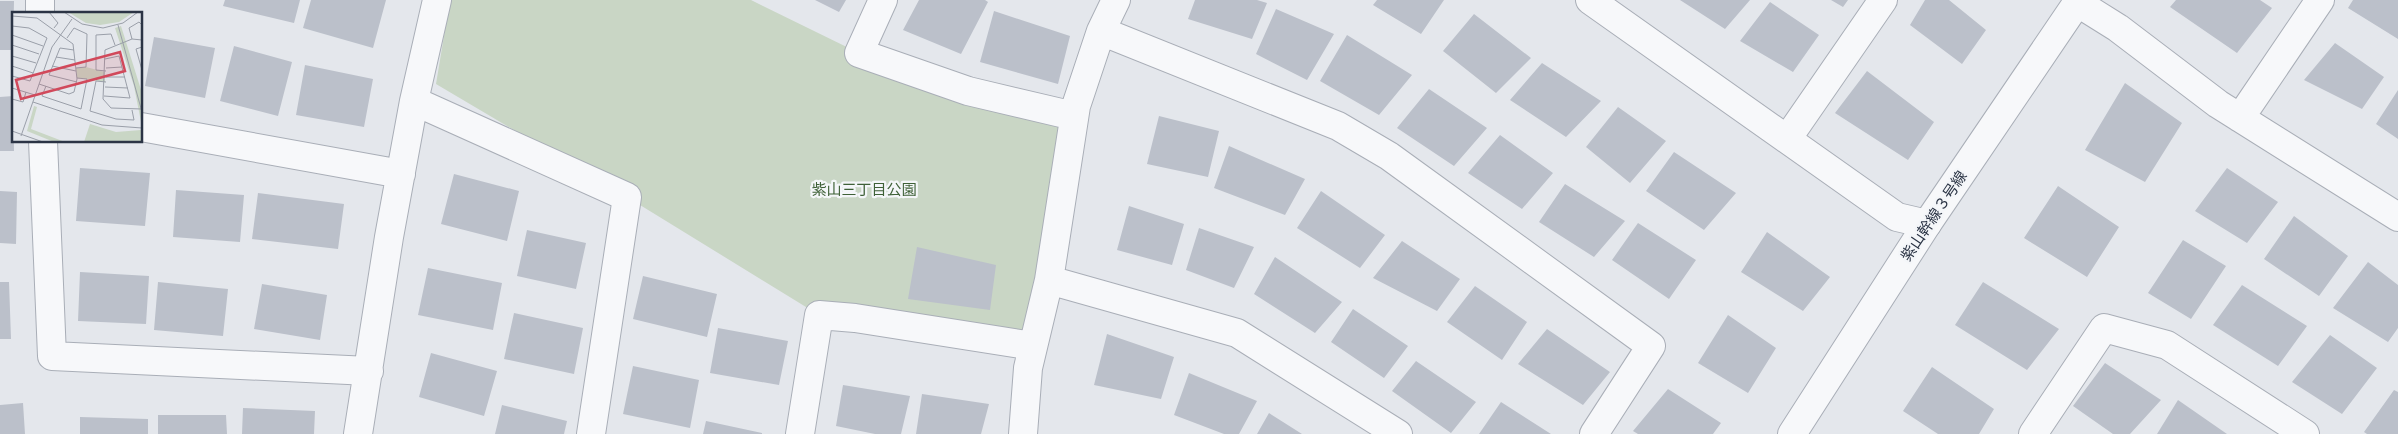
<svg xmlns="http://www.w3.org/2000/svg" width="2398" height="434" font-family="Cabin,'Noto Sans JP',sans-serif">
	<rect width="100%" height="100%" fill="#e4e7ec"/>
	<!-- green -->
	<path fill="#c9d6c5" d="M 450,0 L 751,0 L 859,53 L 1074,116 L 1033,346 L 819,315 L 627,197 L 436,84 Z"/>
	<!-- building -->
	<path fill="#bbc0ca" d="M 225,0 L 300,0 L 294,23 L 223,6 Z
		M 311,0 L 386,0 L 373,48 L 303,28 Z
		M 815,0 L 846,0 L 839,12 Z
		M 919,0 L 985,0 L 988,2 L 961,54 L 903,30 Z
		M 1195,0 L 1257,0 L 1267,3 L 1252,39 L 1188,19 Z
		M 1377,0 L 1444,0 L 1421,34 L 1373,5 Z
		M 1680,0 L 1750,0 L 1725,29 Z
		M 1831,0 L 1848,0 L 1843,7 Z
		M 1925,0 L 1949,0 L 1986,30 L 1962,64 L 1910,25 Z
		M 2176,0 L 2260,0 L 2272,8 L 2237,53 L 2170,7 Z
		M 2353,0 L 2398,0 L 2398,39 L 2348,8 Z
		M 0,1 L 14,1 L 13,50 L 0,50 Z
		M 1770,2 L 1819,35 L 1793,72 L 1740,41 Z
		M 1276,9 L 1334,34 L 1307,80 L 1256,54 Z
		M 994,11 L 1070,36 L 1058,84 L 980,62 Z
		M 1474,14 L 1531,58 L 1496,93 L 1443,51 Z
		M 1347,35 L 1412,75 L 1379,115 L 1320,81 Z
		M 154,37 L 215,48 L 205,98 L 145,86 Z
		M 2335,43 L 2384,77 L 2362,109 L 2304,80 Z
		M 234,46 L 292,62 L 278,116 L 220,101 Z
		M 1542,63 L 1601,101 L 1566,137 L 1510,100 Z
		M 305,65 L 373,79 L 364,127 L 296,115 Z
		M 1867,71 L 1934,122 L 1908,160 L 1835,113 Z
		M 2125,83 L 2182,123 L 2145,182 L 2085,150 Z
		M 1429,89 L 1487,128 L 1454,166 L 1397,128 Z
		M 2398,90 L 2398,139 L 2376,124 Z
		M 13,96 L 14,151 L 0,151 L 0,97 Z
		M 1618,107 L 1666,141 L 1630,183 L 1586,147 Z
		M 1159,116 L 1219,131 L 1208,177 L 1147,164 Z
		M 1500,135 L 1553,173 L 1522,209 L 1468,173 Z
		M 1229,146 L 1305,179 L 1285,215 L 1214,188 Z
		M 1674,152 L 1736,193 L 1704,230 L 1646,191 Z
		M 80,168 L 150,173 L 145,226 L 76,221 Z
		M 2227,168 L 2278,202 L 2247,243 L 2195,211 Z
		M 454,174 L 519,191 L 507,241 L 441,224 Z
		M 1565,184 L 1625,221 L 1594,257 L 1539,222 Z
		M 2058,186 L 2119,227 L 2087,277 L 2024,238 Z
		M 176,190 L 244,195 L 240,242 L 173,237 Z
		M 0,191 L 17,192 L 16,244 L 0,243 Z
		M 1321,191 L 1385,235 L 1360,268 L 1297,228 Z
		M 258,193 L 344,204 L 338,249 L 252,239 Z
		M 1129,206 L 1184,224 L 1172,265 L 1117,250 Z
		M 2294,216 L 2348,256 L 2319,296 L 2264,259 Z
		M 1638,223 L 1696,260 L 1669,299 L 1612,260 Z
		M 1199,228 L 1254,247 L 1234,288 L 1186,270 Z
		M 527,230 L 586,243 L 576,289 L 517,276 Z
		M 1767,232 L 1830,277 L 1803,311 L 1741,272 Z
		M 2183,240 L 2226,266 L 2191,319 L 2148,293 Z
		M 1402,241 L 1460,279 L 1437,311 L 1373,278 Z
		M 917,247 L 996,265 L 990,310 L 908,299 Z
		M 1275,257 L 1342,302 L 1315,333 L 1254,294 Z
		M 2368,262 L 2398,285 L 2398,328 L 2388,342 L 2333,308 Z
		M 428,268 L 502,283 L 493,330 L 418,315 Z
		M 80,272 L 149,276 L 146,324 L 78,321 Z
		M 643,276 L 717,294 L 707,337 L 633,319 Z
		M 0,282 L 9,282 L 11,339 L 0,339 Z
		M 158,282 L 228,289 L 223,336 L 154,330 Z
		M 1983,282 L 2059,329 L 2027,370 L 1955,325 Z
		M 262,284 L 327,295 L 320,340 L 254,329 Z
		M 2242,285 L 2307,326 L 2278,366 L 2213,325 Z
		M 1475,286 L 1527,322 L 1502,360 L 1447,322 Z
		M 1353,309 L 1408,346 L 1384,378 L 1331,342 Z
		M 514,313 L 583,328 L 574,374 L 504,359 Z
		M 1728,315 L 1776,348 L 1748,393 L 1698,363 Z
		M 718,328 L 788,341 L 779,385 L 710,373 Z
		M 1547,329 L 1610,372 L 1583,405 L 1518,364 Z
		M 1107,334 L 1174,357 L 1161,399 L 1094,385 Z
		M 2330,335 L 2377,368 L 2342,414 L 2292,382 Z
		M 431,353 L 497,371 L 484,416 L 419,397 Z
		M 1416,361 L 1476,402 L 1451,433 L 1392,391 Z
		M 2105,363 L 2161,400 L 2130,434 L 2113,434 L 2073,406 Z
		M 633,366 L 699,380 L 690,428 L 623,414 Z
		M 1932,367 L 1994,409 L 1979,434 L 1938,434 L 1903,411 Z
		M 1189,373 L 1257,401 L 1239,434 L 1224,434 L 1174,415 Z
		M 843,385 L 910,396 L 901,434 L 875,434 L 836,426 Z
		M 1668,389 L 1721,423 L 1713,434 L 1638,434 L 1633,431 Z
		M 2394,390 L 2398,392 L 2398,434 L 2367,434 L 2364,432 Z
		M 922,394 L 989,404 L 981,434 L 916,434 Z
		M 2178,400 L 2227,434 L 2157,434 Z
		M 1501,402 L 1551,434 L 1479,434 Z
		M 23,403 L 25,434 L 0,434 L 0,405 Z
		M 502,405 L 567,421 L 564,434 L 495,434 Z
		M 243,408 L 315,411 L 314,434 L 242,434 Z
		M 1269,413 L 1302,434 L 1257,434 Z
		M 158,415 L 226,415 L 227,434 L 158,434 Z
		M 80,417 L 148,419 L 148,434 L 80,434 Z
		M 706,421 L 762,433 L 762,434 L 703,434 Z"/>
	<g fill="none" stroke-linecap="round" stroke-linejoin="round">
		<!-- minor casing -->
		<g stroke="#a9aeb7" stroke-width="30">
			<path id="minor" d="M 40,0 L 40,14
				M 883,0 L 859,53 L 968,91 L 1074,116
				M 1590,0 L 1897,217 L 1927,224
				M 2078,3 L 2118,28 L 2218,104 L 2398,217
				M 1101,31 L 1338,126 L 1389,156 L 1651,346 L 1594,434
				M 414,101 L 627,197 L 591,434
				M 2240,118 L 2320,0
				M 141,127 L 401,174
				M 1787,139 L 1883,0
				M 43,141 L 52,356 L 369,371
				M 1049,280 L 1237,333 L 1398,434
				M 358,434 L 389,237 L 414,101 L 437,0
				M 800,434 L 819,315 L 855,318 L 1033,346
				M 1023,434 L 1028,368 L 1049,280 L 1076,106 L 1101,31 L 1116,0
				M 2033,434 L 2104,328 L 2167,345 L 2305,434"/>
		</g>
		<!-- tertiary casing -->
		<g stroke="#a9aeb7" stroke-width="30">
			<path id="tertiary" d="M 1792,434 L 1927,224 L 2079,0"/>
		</g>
		<!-- minor -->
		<use href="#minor" stroke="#f7f8fa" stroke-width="28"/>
		<!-- tertiary -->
		<use href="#tertiary" stroke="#f7f8fa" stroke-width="28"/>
	</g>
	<g text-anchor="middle" stroke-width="4.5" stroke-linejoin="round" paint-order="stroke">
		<!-- park labels -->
		<g font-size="15" fill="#3f6138" stroke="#f4f6f9">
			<text x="864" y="195">紫山三丁目公園</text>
		</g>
		<!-- street labels -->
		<g font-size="15" fill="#2b3445" stroke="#f4f6f9">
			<text transform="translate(1934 216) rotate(-56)" y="5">紫山幹線３号線</text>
		</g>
	</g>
	<!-- overview -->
	<g transform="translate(12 12)">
		<rect width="130" height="130" fill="#e4e7ec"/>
		<path d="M 56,0 L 122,0 L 107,10 L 88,13 L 74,11 ZM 109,14 L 130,81 L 130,115 L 122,74 L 103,16 ZM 74,55 L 93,60 L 93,70 L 65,66 L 64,56 ZM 22,94 L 25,95 L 19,117 L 53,130 L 42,130 L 15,119 ZM 78,112 L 104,120 L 129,118 L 130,130 L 72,130 Z" fill="#c9d6c5"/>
		<path fill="none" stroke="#9a9fa9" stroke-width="1" d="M 37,0 L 46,11 L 42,16M 52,0 L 70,12 L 91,16 L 111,11 L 126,0M 0,4 L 25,6 L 61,32 L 65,67 L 62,80 L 57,82 L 27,72M 106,13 L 130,100M 0,14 L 17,16 L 35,26 L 18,69 L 0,64M 0,23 L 31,34M 55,26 L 62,16 L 75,22 L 74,55 L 64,56M 120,27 L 117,16 L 127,10 L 130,13M 130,28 L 120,27 L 93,38 L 91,87 L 99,96 L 130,97M 0,33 L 27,42M 130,35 L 124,37 L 130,58M 62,38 L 48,36 L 37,63 L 65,70M 0,44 L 24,51M 44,45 L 63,48M 0,54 L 21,61M 40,54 L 64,59M 94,56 L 110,55M 94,59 L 84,58 L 84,23 L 99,22 L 103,33M 94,65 L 113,65M 94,70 L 84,69 L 78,99 L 104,107 L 122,108 L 120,98M 34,74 L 30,84 L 69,97 L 75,67 L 65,66M 93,75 L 116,76M 0,76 L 23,83M 92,84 L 118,86 L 107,44 L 93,47M 0,87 L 11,90 L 14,80M 21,90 L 90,113 L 130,116M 0,119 L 31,130M 9,124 L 40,35 L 60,7"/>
		<path fill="#d1495b" fill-opacity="0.15" stroke="#d1495b" stroke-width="2.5" d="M 108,40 L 113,59 L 9,87 L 4,68 Z"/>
		<rect width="130" height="130" fill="none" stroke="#2b3445" stroke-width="2.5"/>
	</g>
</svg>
